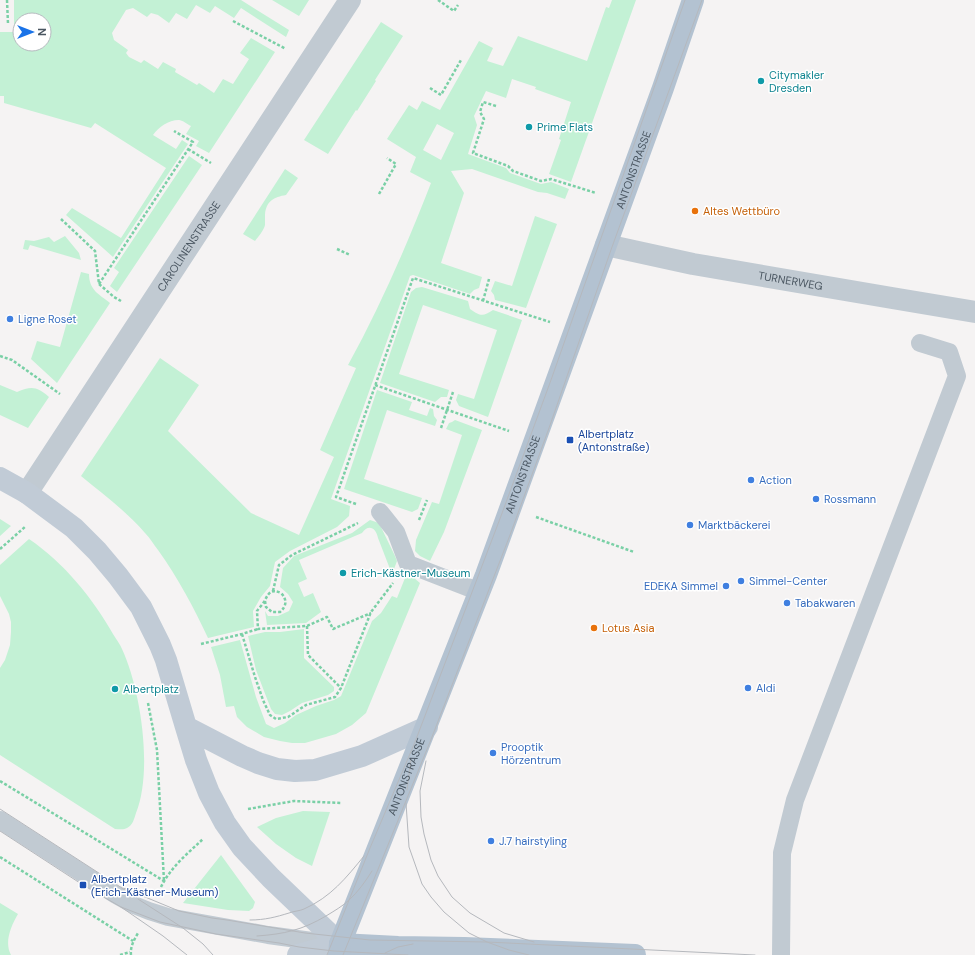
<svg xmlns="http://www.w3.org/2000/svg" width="975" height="955" font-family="'DM Sans',sans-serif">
	<rect width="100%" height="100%" fill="#f5f3f3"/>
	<!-- green -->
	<path fill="#c3f1d5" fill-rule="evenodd" d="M 14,0 L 241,0 L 289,30 L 286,37 L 241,8 L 234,18 L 215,6 L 210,13 L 196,5 L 187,19 L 176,13 L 169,23 L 158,15 L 151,13 L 147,17 L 133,8 L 126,10 L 112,33 L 114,40 L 128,50 L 126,53 L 129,57 L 141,63 L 144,60 L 158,69 L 163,62 L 176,69 L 175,72 L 197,85 L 199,83 L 214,93 L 223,79 L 233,84 L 249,59 L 240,53 L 251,38 L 275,52 L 209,153 L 196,146 L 199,141 L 186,134 L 191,126 C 187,124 182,120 179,120 C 168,120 159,127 153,135 L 176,149 L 182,140 L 188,144 L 113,257 L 66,215 L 72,208 L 121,238 L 166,168 L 95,123 L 91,128 L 4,103 L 4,96 L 0,96 L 0,32 L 14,32 ZM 20,20 L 44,20 L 44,44 L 20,44 Z
		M 272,0 L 309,0 L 299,16 Z
		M 612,0 L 636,0 L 571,182 L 549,174 L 561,140 L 559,139 L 571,102 L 535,89 L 536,87 L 512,79 L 506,98 L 486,91 L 474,116 L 477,125 L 468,154 L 506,168 L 510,173 L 541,184 L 551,182 L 569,189 L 565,199 L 547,193 L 538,192 L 472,169 L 451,171 L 464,193 L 441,263 L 482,277 L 479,288 L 474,290 L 470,294 L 413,275 L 410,276 L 331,499 L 350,506 L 349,516 L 337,527 L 290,551 L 275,562 L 270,586 L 261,597 L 253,611 L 254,627 L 208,638 C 194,608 178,578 158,550 C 154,545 150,538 145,533 C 126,511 103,494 81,476 L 160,358 L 199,385 L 168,431 L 251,513 L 299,535 L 334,457 L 320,450 L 356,368 L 348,365 C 380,307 407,245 431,183 L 410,172 L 416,157 L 387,139 L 409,105 L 417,110 L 422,101 L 440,110 L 479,41 L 493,48 L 487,61 L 503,66 L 518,36 L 587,61 L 606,7 L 609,8 ZM 437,124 L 454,133 L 441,160 L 423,150 Z
		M 381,22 L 403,36 L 375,80 L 376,81 L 357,111 L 356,110 L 328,154 L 304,140 Z
		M 189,156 L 202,165 L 117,292 L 110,286 L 119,272 L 114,268 Z
		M 285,169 L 298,178 L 286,195 C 274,197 266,201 265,215 C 265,218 265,221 265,225 C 264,230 258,237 255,241 L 243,234 Z
		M 535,216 L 557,224 L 526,308 L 495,300 L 494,295 L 491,291 L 495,281 L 512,286 Z
		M 65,236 L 79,253 L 81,260 L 30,245 L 28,250 L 23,249 L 25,240 L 34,241 L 49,237 L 54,242 Z
		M 81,272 L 89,274 C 89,290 99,294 110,303 L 57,383 L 31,359 L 37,341 L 60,347 Z
		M 422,287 L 468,301 L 470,309 C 480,316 483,317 493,310 L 522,320 L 488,417 L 459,406 L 456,400 L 458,394 L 474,399 L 497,330 L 423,305 L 399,374 L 449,390 L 447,397 L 441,397 L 435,402 L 380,383 L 411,292 L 416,288 Z
		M 0,385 L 17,392 C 31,386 37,386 49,397 L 28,428 L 0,415 Z
		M 377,390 L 412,402 L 409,410 L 427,416 L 430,408 L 433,409 L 434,416 L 437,420 L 435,426 L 387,410 L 364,479 L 422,498 L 418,509 L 412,512 L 344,489 Z
		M 455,420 L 482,430 L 444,532 L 430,561 L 420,556 L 415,551 L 416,540 L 432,502 L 439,504 L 462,435 L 446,429 L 449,423 L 452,422 Z
		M 0,519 L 11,526 L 0,536 Z
		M 370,520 L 379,523 L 395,556 L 397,561 L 394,569 L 390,569 L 378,538 C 376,527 368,524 362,533 L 299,560 L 307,579 L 298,583 L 304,597 L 313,593 L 321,612 L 306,623 L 267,625 L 265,611 L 268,616 L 278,616 L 289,611 L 293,602 L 288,594 L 280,587 L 283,568 L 294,556 L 352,533 Z
		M 29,539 C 64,563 92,597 113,634 C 116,639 120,644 122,649 C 141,690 153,771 136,813 C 134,819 133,825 127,828 C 124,830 119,829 115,829 L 0,755 L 0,668 L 5,660 L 10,645 L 11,632 L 11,622 L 9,614 L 0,596 L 0,565 Z
		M 405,578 L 414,578 L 420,583 L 366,713 L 352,725 L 336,734 L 305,743 L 292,743 L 280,741 L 264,737 L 247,727 L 237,717 L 234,706 L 226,707 L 220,675 L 211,647 L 240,640 L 256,697 L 266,724 L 274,728 L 285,723 L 296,715 L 316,706 L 334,700 L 341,696 L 372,621 L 381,613 L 392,596 L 397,598 Z
		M 304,629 L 304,658 L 334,687 L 334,691 L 328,695 L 302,703 L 290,711 L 282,715 L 275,714 L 271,709 L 264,691 L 256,670 L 248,636 L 265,632 L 280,632 Z
		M 303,811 L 330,812 L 312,866 L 296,858 L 276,844 L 257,827 L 276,818 Z
		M 221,855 L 255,902 L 253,908 L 249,911 L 228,910 L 183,903 Z
		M 0,903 L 18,914 C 11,926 4,942 11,955 L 0,955 Z"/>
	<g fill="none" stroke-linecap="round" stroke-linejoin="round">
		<!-- path -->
		<path stroke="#7ad0a6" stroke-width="2.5" stroke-dasharray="3 2" stroke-linecap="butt" d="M 7,0 L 8,24
			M 438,0 L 454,11 L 458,5
			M 233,21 L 286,49
			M 430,88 L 441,95 L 461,60
			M 496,106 L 483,102 L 480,112 L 484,119 L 473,153 L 508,166 L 513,171 L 541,181 L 551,179 L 596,193
			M 188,149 L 211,163
			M 379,194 L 396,164 L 387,158
			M 61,219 L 95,251 L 99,284 L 114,297 L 121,301
			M 337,249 L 350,255
			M 99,284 L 193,142 L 174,131
			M 483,301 L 489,279
			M 0,356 L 12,360 L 60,394
			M 375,385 L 509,431
			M 441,428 L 453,392
			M 356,504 L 336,497 L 413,278 L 550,322
			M 536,517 L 634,552
			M 419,520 L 427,500
			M 0,549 L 26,526
			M 273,591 L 279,565 L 292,555 L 358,523
			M 265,601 L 266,607 L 272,612 L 280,612 C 287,606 287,599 281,593 C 272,589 269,592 265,600 C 263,604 259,608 257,611 L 258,629 L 307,626 L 327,617 L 333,629 L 371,613
			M 307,626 L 308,655 L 341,688
			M 242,634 L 255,677 L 263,700 L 270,715 L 276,719 L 288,717 L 306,705 L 335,697 L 341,688 L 371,612 L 393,583
			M 201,644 L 242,634 L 258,629
			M 148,703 L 157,750 L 164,881
			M 0,781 L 164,881
			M 248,809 L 294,801 L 342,803
			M 0,857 L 133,941
			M 161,887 C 170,868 188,853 203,839
			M 120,955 L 130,952
			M 131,955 C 130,947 134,940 138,933"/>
		<!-- lane -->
		<path stroke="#c1cad2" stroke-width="18" d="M 380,512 L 396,532 L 408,564 L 480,592
			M 0,820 L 116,895 L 134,905 L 149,911 L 168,917 L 268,935 L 334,944
			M 781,955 L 782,853 L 795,800 L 957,376 L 949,352 L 920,343"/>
		<!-- street -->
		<g stroke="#c1cad2" stroke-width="22">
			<path id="s1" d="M 606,245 L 693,264 L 892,298 L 975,312"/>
			<path id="s2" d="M 27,493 L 350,0"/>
		</g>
		<!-- secondary -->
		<path stroke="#c1cbd6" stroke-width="22" d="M 0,478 L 27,493 L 74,528 L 97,551 L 118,576 L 141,607 L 160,645 L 166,660 L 186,727 L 196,760 L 209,793 L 225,823 L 242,847 L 271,878 L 340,944
			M 186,727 L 242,756 L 258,763 L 277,769 L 295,771 L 315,770 L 362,756 L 427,727
			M 298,955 L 340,944"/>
		<!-- primary -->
		<g stroke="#b3c2d1" stroke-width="22">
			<path d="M 340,944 L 398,947 L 464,948 L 635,955"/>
			<path id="s3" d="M 339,955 L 340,944 L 486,575 L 663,88 L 693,0"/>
		</g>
		<!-- tram -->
		<path stroke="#b5b8bd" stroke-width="1" d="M 426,761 L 420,791 L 421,817 L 424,834 L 431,860 L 438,876 L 452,897 L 470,913 L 504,933 L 534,942
			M 407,790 L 411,760
			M 406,803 L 409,847 L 422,884 L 431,897 L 444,912 L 469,933 L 487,942 L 509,950 L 529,955
			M 0,809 L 125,890
			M 0,831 L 83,885 L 121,907 L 163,936 L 187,955
			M 121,887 L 179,911 L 212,918 L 227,920 L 305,933 L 370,940 L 487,942 L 755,955
			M 138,899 L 183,928 L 203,944 L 213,955
			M 121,907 L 160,922 L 216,934 L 279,943 L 299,947 L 334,951 L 408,955
			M 250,920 C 265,920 276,917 289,913 C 294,911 300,911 304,909 C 331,897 346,878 364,856
			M 257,936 C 285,934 302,930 326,916 C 334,911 343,906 349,900 C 358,892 365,882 372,871
			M 385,953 L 398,947 L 413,944
			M 327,955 L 370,848 L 415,742 L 501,516 L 551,380 L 685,0
			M 343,955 L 430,742 L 510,535 L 549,428 L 612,247 L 702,0"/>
	</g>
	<!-- markers -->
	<g fill="#0f9aa8" stroke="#fff" stroke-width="1.5">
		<circle cx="761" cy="81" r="4"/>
		<circle cx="529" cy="127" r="4"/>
		<circle cx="343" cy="573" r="4"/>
		<circle cx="115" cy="689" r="4"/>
	</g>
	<g fill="#e8710a" stroke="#fff" stroke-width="1.5">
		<circle cx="695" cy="211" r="4"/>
		<circle cx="594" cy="628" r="4"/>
	</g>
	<g fill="#3f7fe0" stroke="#fff" stroke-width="1.5">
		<circle cx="10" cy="319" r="4"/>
		<circle cx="751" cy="480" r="4"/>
		<circle cx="816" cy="499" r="4"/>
		<circle cx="690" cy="525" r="4"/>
		<circle cx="741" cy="581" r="4"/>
		<circle cx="726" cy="586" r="4"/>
		<circle cx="787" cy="603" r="4"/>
		<circle cx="748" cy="688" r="4"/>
		<circle cx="493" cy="753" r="4"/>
		<circle cx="491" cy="841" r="4"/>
	</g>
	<g fill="#1a4fb4" stroke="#fff" stroke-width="1.5">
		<rect x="566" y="436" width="8" height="8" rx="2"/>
		<rect x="79" y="881" width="8" height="8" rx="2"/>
	</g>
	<g text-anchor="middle" stroke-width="3" stroke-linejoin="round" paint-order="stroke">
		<!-- culture labels -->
		<g font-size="11" fill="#0d838f" stroke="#fff" text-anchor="start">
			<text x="769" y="79">Citymakler<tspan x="769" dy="13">Dresden</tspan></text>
			<text x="537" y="131">Prime Flats</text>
			<text x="351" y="577">Erich-Kästner-Museum</text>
			<text x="123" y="693">Albertplatz</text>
		</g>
		<!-- street labels -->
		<g font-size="11" fill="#4a5661" stroke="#fff">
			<text dy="4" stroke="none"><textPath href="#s3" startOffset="839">ANTONSTRASSE</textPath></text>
			<text dy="4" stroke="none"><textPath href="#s2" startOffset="295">CAROLINENSTRASSE</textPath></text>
			<text dy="4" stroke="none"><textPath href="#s1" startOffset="188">TURNERWEG</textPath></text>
			<text dy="4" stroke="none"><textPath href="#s3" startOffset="515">ANTONSTRASSE</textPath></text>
			<text dy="4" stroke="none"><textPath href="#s3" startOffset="191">ANTONSTRASSE</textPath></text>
		</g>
		<!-- food labels -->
		<g font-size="11" fill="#c56008" stroke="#fff" text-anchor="start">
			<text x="703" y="215">Altes Wettbüro</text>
			<text x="602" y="632">Lotus Asia</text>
		</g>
		<!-- shop labels -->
		<g font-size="11" fill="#366cbe" stroke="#fff" text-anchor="start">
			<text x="18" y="323">Ligne Roset</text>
			<text x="759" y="484">Action</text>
			<text x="824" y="503">Rossmann</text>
			<text x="698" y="529">Marktbäckerei</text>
			<text x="749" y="585">Simmel-Center</text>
			<text x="718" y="590" text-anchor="end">EDEKA Simmel</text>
			<text x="795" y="607">Tabakwaren</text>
			<text x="756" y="692">Aldi</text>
			<text x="501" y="751">Prooptik<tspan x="501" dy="13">Hörzentrum</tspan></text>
			<text x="499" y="845">J.7 hairstyling</text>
		</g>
		<!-- transit labels -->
		<g font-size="11" fill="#164399" stroke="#fff" text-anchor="start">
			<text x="578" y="438">Albertplatz<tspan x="578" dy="13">(Antonstraße)</tspan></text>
			<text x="91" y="883">Albertplatz<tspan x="91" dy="13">(Erich-Kästner-Museum)</tspan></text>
		</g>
	</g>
	<!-- north arrow -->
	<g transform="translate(32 32) rotate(90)"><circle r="19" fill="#ffffff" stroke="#b7bbc0"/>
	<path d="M0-3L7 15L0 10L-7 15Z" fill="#1a73e8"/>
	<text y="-6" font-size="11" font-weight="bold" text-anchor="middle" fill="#4a5661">N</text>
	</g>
</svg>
